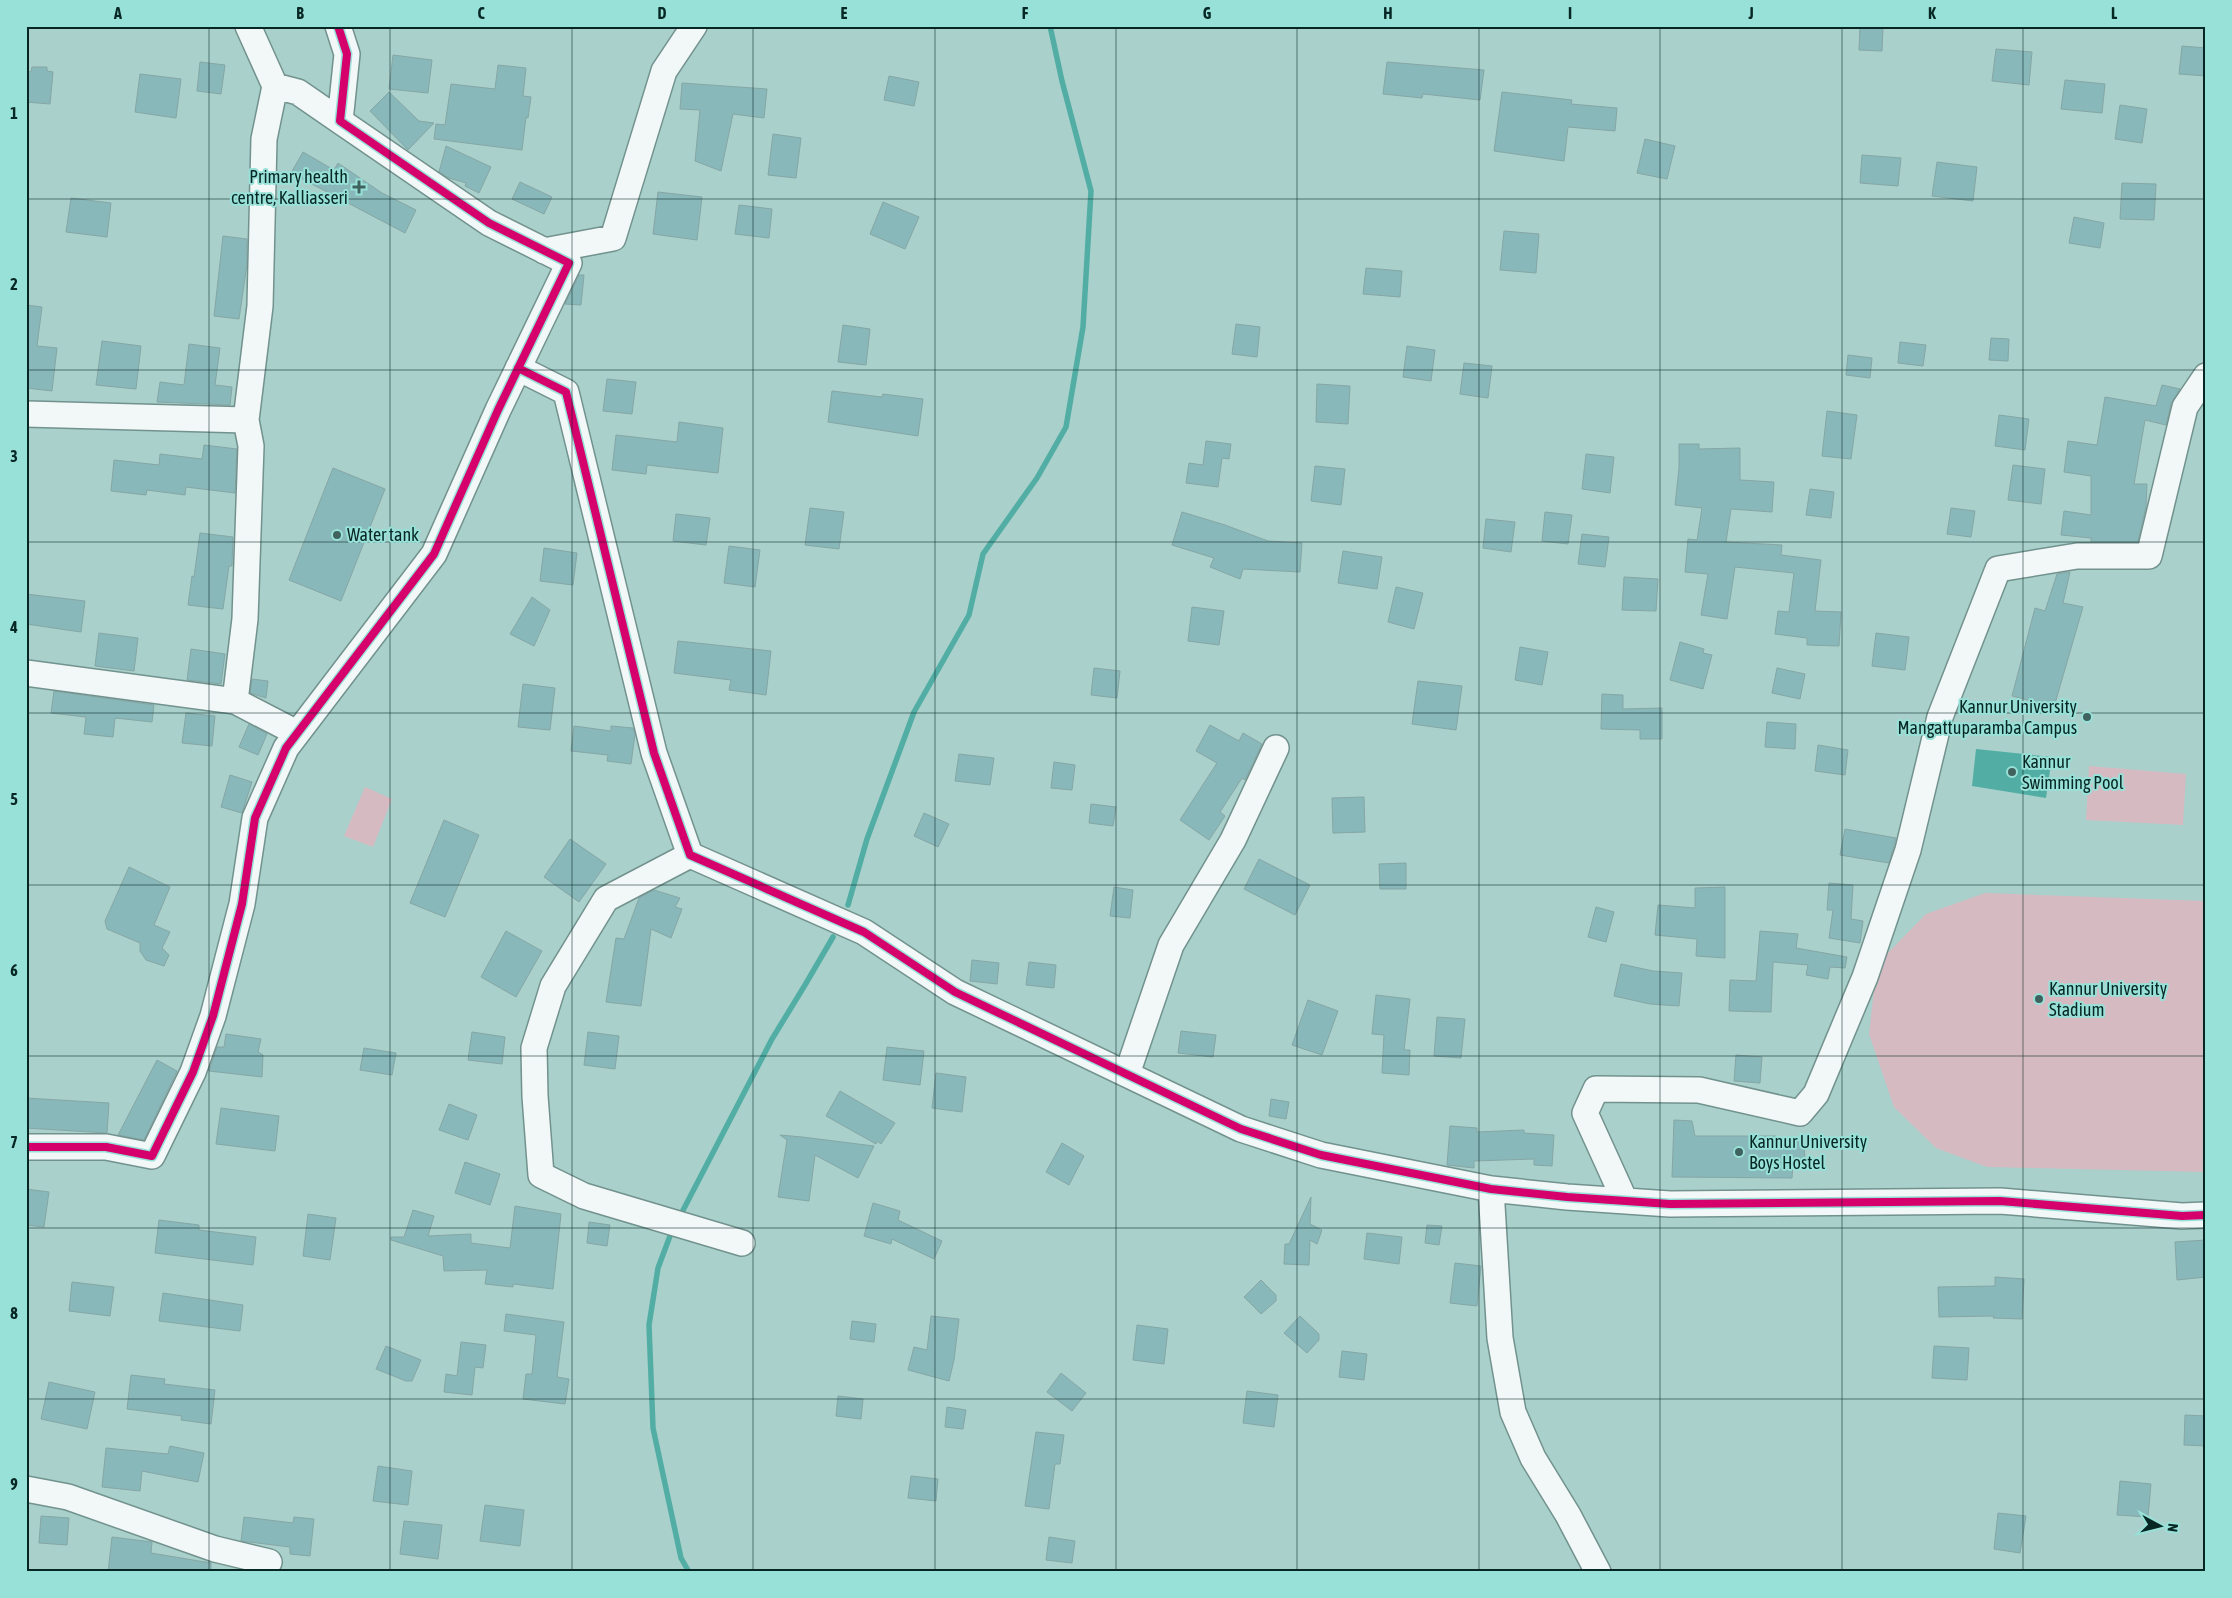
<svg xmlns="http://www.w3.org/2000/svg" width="2232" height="1598" font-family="'Asap Condensed',sans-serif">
	<rect width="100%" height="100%" fill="#a9d0cb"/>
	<!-- green -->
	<path fill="#d6bac2" d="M 2089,766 L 2186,774 L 2183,825 L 2086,820 Z
		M 365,787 L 392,799 L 373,847 L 344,836 Z
		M 1985,893 L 2206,901 L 2206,1172 L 1987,1167 L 1936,1148 L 1894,1107 L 1869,1034 L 1877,964 L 1926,914 Z"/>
	<!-- water -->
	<path fill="#52aea4" d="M 1976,749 L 2052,757 L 2046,798 L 1972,786 Z"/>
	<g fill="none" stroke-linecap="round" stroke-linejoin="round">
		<!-- stream -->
		<path stroke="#52aea4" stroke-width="5.5" d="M 848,905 L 867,839 L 914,712 L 969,615 L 983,554 L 1037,478 L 1066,427 L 1083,327 L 1091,191 L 1062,81 L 1050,26
			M 679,1218 L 772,1039 L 805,985 L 833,937
			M 673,1228 L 658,1268 L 649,1325 L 653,1428 L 681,1558 L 689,1572"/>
	</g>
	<!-- building -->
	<path fill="#88b8b9" stroke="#86a6a5" d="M 1860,26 L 1883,26 L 1882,51 L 1859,50 Z
		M 2182,46 L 2206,48 L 2206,76 L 2179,74 Z
		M 1996,49 L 2032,52 L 2029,85 L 1992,81 Z
		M 393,55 L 432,60 L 428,93 L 389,89 Z
		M 200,62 L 225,65 L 221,94 L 197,91 Z
		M 1387,62 L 1484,70 L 1480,100 L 1423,94 L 1422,98 L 1383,94 Z
		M 498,65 L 526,68 L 523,96 L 531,97 L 528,118 L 526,117 L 522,150 L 434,139 L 436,124 L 445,125 L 451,84 L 495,89 Z
		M 32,67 L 47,67 L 47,71 L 53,72 L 50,104 L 26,102 L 26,71 L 31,72 Z
		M 140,74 L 181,79 L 176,118 L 135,112 Z
		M 889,76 L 919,82 L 914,106 L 884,100 Z
		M 2065,80 L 2105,84 L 2102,113 L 2061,109 Z
		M 682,83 L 767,89 L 764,118 L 733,114 L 721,171 L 695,161 L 700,110 L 680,109 Z
		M 389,92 L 419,121 L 434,123 L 408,150 L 370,111 Z
		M 1502,92 L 1572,100 L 1571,104 L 1617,108 L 1615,131 L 1568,127 L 1564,161 L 1494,151 Z
		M 2120,105 L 2147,109 L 2142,143 L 2115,139 Z
		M 773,134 L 801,138 L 796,178 L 768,175 Z
		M 1645,139 L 1675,146 L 1667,179 L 1637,173 Z
		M 446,146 L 491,167 L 479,193 L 465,186 L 466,183 L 449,178 L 439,172 Z
		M 303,152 L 334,170 L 338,163 L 382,193 L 416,210 L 405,233 L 291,173 Z
		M 1862,155 L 1901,158 L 1898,186 L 1860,183 Z
		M 1937,162 L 1977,167 L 1973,201 L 1932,196 Z
		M 520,182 L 552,197 L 544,214 L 512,199 Z
		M 2122,183 L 2156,184 L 2154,220 L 2120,219 Z
		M 658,192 L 702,197 L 697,240 L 653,234 Z
		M 71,198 L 111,203 L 107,237 L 66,232 Z
		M 883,202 L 919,217 L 905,249 L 870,234 Z
		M 739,205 L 772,209 L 769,238 L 735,234 Z
		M 2074,217 L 2104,223 L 2100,248 L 2069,243 Z
		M 1504,231 L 1539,234 L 1536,273 L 1500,270 Z
		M 223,236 L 247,239 L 247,264 L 239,319 L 214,316 Z
		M 1366,268 L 1402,271 L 1400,297 L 1363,294 Z
		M 579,275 L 584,275 L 581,305 L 565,304 Z
		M 26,305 L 42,307 L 37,346 L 57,348 L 52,391 L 26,388 Z
		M 1236,324 L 1260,327 L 1257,357 L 1232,354 Z
		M 843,325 L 870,329 L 866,365 L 838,362 Z
		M 1991,338 L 2009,339 L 2008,361 L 1989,360 Z
		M 102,341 L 141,346 L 136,389 L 96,385 Z
		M 1900,342 L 1926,345 L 1923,366 L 1898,363 Z
		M 189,344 L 220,348 L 215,385 L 232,387 L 230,405 L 157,402 L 160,382 L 184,385 Z
		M 1407,346 L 1435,350 L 1431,381 L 1403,377 Z
		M 1848,355 L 1872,358 L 1870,378 L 1846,375 Z
		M 1464,363 L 1492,366 L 1488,398 L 1460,394 Z
		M 607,379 L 636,382 L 632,414 L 603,411 Z
		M 1317,384 L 1350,386 L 1348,424 L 1316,422 Z
		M 2162,385 L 2180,389 L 2171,403 L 2166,425 L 2145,420 L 2134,484 L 2147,484 L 2146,506 L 2138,542 L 2091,542 L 2091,538 L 2061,535 L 2064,511 L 2091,515 L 2091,476 L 2064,472 L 2068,441 L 2097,445 L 2105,397 L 2156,406 Z
		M 832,391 L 882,397 L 883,394 L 923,399 L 918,436 L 828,422 Z
		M 1827,411 L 1857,415 L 1851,459 L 1822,456 Z
		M 1999,415 L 2029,419 L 2025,450 L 1995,446 Z
		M 679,422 L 723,428 L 718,473 L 647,465 L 646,474 L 612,470 L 616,435 L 677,442 Z
		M 1206,441 L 1231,444 L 1229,459 L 1222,458 L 1218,487 L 1186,483 L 1189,463 L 1203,465 Z
		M 1679,444 L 1699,444 L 1699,449 L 1740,448 L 1740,480 L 1774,482 L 1772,512 L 1731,509 L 1726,542 L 1782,545 L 1781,555 L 1821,560 L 1815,611 L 1841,612 L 1839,646 L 1807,645 L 1807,638 L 1775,634 L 1778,611 L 1789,612 L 1794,573 L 1735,567 L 1727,619 L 1701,615 L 1708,574 L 1685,572 L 1688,539 L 1697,540 L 1702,508 L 1675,505 L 1679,468 Z
		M 204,445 L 237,449 L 235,493 L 186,487 L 185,495 L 147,490 L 146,495 L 111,491 L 114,460 L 159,465 L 160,454 L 202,459 Z
		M 1586,454 L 1614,457 L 1610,493 L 1582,489 Z
		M 2013,465 L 2045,469 L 2041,504 L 2008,500 Z
		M 1315,466 L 1345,469 L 1341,505 L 1311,501 Z
		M 333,468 L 385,489 L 341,601 L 289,580 Z
		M 1810,489 L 1834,492 L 1831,518 L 1806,515 Z
		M 810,508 L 844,512 L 839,549 L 805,545 Z
		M 1951,508 L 1975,511 L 1971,537 L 1947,534 Z
		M 1182,512 L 1225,525 L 1268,541 L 1302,543 L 1300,572 L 1243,569 L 1240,579 L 1210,567 L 1214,558 L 1172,545 Z
		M 1545,512 L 1572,515 L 1568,544 L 1542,541 Z
		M 676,514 L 710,518 L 706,545 L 673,541 Z
		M 1486,519 L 1515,522 L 1511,552 L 1483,548 Z
		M 200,533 L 233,537 L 232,566 L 229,566 L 223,609 L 188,605 L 192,576 L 194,577 Z
		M 1582,534 L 1609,537 L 1605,567 L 1578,564 Z
		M 729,546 L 760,550 L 755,587 L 724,583 Z
		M 544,548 L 577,553 L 573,585 L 540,581 Z
		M 1343,551 L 1382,557 L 1377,589 L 1338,583 Z
		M 2070,572 L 2063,603 L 2083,607 L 2054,707 L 2012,696 L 2035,608 L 2045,611 L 2057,574 Z
		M 1624,577 L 1658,579 L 1656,611 L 1622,610 Z
		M 1396,587 L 1423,593 L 1414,629 L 1388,622 Z
		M 26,594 L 85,601 L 81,632 L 26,624 Z
		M 532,597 L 550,610 L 534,646 L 510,634 Z
		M 1192,607 L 1224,611 L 1219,645 L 1188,641 Z
		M 99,633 L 138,638 L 134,671 L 95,666 Z
		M 1876,633 L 1909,637 L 1905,670 L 1872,666 Z
		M 678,641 L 771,651 L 766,695 L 729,690 L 731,680 L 674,673 Z
		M 1680,642 L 1704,649 L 1703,653 L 1712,655 L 1703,689 L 1670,680 Z
		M 1520,647 L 1548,652 L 1542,685 L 1515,680 Z
		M 191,649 L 225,654 L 221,684 L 187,680 Z
		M 1094,668 L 1120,671 L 1117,698 L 1091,695 Z
		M 1777,668 L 1805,674 L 1800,699 L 1772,693 Z
		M 252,679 L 268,681 L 266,698 L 250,693 Z
		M 1418,681 L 1462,686 L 1456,730 L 1412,724 Z
		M 523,684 L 555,688 L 550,730 L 518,727 Z
		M 54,691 L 154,705 L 152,722 L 115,718 L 113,737 L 84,734 L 86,717 L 51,713 Z
		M 1602,694 L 1623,695 L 1623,709 L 1662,708 L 1662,739 L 1640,739 L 1640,730 L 1601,729 Z
		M 186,713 L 215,716 L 212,746 L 182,743 Z
		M 1767,722 L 1796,724 L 1795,749 L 1765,747 Z
		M 249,724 L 267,734 L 258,755 L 239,747 Z
		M 1210,725 L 1239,741 L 1243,733 L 1262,744 L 1245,780 L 1242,778 L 1220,812 L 1225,816 L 1209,840 L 1180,820 L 1217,763 L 1196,751 Z
		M 574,726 L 611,731 L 611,726 L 633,728 L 635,734 L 631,764 L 607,761 L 608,755 L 571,751 Z
		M 1818,745 L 1848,750 L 1845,775 L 1815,771 Z
		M 959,754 L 994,758 L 990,785 L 955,781 Z
		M 1054,762 L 1075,765 L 1072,790 L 1051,788 Z
		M 230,775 L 252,782 L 242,813 L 221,807 Z
		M 1364,797 L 1365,832 L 1333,833 L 1332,798 Z
		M 1091,804 L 1116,807 L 1113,826 L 1089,823 Z
		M 924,813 L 949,824 L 938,847 L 914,836 Z
		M 444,820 L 479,835 L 445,917 L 410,903 Z
		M 1845,829 L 1896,838 L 1889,863 L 1840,855 Z
		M 570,839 L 606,864 L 579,902 L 544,877 Z
		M 1259,859 L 1310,885 L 1295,915 L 1244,889 Z
		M 1406,863 L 1406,889 L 1380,889 L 1379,864 Z
		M 129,867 L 170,887 L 154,925 L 170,932 L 162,948 L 169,955 L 164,966 L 146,960 L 140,951 L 140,943 L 107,929 L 105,921 Z
		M 1829,883 L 1853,885 L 1851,919 L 1863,921 L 1860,943 L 1829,938 L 1833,910 L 1827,910 Z
		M 1114,887 L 1133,890 L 1130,918 L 1110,916 Z
		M 1725,887 L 1725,958 L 1696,956 L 1697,939 L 1655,935 L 1658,905 L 1695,908 L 1695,888 Z
		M 654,890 L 680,898 L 675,907 L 682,909 L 671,938 L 651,929 L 641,1006 L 606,1002 L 616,938 L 624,939 L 639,898 Z
		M 1596,907 L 1614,912 L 1606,942 L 1588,937 Z
		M 506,931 L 542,951 L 516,997 L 481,977 Z
		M 1760,931 L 1798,934 L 1796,948 L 1847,957 L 1845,968 L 1830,967 L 1828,979 L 1806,975 L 1808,965 L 1773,962 L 1771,1012 L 1729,1011 L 1730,980 L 1756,981 Z
		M 972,960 L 999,963 L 997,984 L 970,981 Z
		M 1029,962 L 1056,965 L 1054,988 L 1026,985 Z
		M 1621,964 L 1653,971 L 1682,973 L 1679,1006 L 1650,1004 L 1614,996 Z
		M 1376,995 L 1410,999 L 1404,1050 L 1410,1050 L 1409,1075 L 1382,1073 L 1384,1035 L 1372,1034 Z
		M 1308,1000 L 1338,1011 L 1322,1055 L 1292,1045 Z
		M 1437,1017 L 1465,1019 L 1461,1058 L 1434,1056 Z
		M 1181,1031 L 1216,1035 L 1213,1057 L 1178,1053 Z
		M 472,1032 L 505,1037 L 502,1064 L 468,1060 Z
		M 588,1032 L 619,1036 L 615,1069 L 584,1065 Z
		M 226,1034 L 261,1039 L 258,1052 L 263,1055 L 262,1077 L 209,1071 L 217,1047 L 224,1047 Z
		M 887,1047 L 924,1051 L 920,1085 L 883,1080 Z
		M 364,1048 L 396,1053 L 392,1075 L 360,1070 Z
		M 1736,1055 L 1762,1057 L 1760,1083 L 1734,1081 Z
		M 157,1060 L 177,1071 L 144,1140 L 118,1135 Z
		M 936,1073 L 966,1077 L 962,1112 L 932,1108 Z
		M 840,1091 L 895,1123 L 881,1144 L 877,1141 L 876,1144 L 826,1116 Z
		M 26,1098 L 109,1103 L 107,1133 L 26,1128 Z
		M 1271,1099 L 1289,1102 L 1286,1119 L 1269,1116 Z
		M 449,1104 L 477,1115 L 468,1140 L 439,1130 Z
		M 221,1108 L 279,1116 L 275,1151 L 216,1144 Z
		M 1674,1120 L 1692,1121 L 1695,1136 L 1776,1136 L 1779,1141 L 1804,1142 L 1805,1162 L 1793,1163 L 1792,1178 L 1672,1177 Z
		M 1450,1126 L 1477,1128 L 1477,1132 L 1524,1130 L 1524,1133 L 1554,1135 L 1552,1166 L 1534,1165 L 1534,1159 L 1474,1161 L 1474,1168 L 1447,1165 Z
		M 780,1135 L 802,1137 L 874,1146 L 858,1178 L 815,1155 L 809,1201 L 778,1197 L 787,1140 Z
		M 1062,1143 L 1084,1156 L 1069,1185 L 1046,1172 Z
		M 465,1162 L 500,1174 L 490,1205 L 455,1193 Z
		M 26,1189 L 49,1192 L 44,1227 L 26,1225 Z
		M 1311,1197 L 1310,1224 L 1322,1230 L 1317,1244 L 1310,1240 L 1309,1265 L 1284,1264 L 1285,1244 L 1289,1244 Z
		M 873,1203 L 900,1211 L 898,1220 L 942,1241 L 934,1259 L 892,1239 L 891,1244 L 864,1236 Z
		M 515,1206 L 561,1214 L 553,1289 L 513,1284 L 513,1287 L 485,1284 L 487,1270 L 444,1271 L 443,1256 L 391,1240 L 391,1237 L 404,1237 L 413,1210 L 434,1216 L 428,1236 L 471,1234 L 471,1243 L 510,1248 Z
		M 308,1214 L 336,1218 L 330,1260 L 303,1256 Z
		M 159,1220 L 199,1225 L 199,1230 L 256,1237 L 253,1265 L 155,1253 Z
		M 589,1222 L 610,1225 L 607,1246 L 587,1243 Z
		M 1427,1225 L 1442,1226 L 1439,1245 L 1425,1243 Z
		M 1367,1233 L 1402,1237 L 1399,1264 L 1364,1259 Z
		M 2206,1240 L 2206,1277 L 2177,1280 L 2175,1242 Z
		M 1455,1263 L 1481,1266 L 1477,1306 L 1450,1303 Z
		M 1995,1277 L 2024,1279 L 2022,1319 L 1993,1318 L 1994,1316 L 1939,1317 L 1938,1287 L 1995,1286 Z
		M 1261,1280 L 1276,1295 L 1276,1301 L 1261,1314 L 1244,1297 Z
		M 72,1282 L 114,1287 L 110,1316 L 69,1311 Z
		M 163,1293 L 243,1305 L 240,1331 L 159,1321 Z
		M 506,1314 L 564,1322 L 557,1377 L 569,1379 L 565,1404 L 523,1399 L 526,1374 L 532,1374 L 536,1335 L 504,1331 Z
		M 931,1316 L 959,1319 L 954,1360 L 949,1381 L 908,1370 L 914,1347 L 927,1350 Z
		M 1300,1316 L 1319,1334 L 1319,1340 L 1307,1353 L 1284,1333 Z
		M 852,1321 L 876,1324 L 874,1342 L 850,1339 Z
		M 1137,1325 L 1168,1329 L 1164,1364 L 1133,1360 Z
		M 461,1342 L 486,1345 L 483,1368 L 475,1367 L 472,1395 L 444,1392 L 446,1374 L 457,1376 Z
		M 386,1346 L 421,1360 L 412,1381 L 406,1381 L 376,1369 Z
		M 1934,1346 L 1969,1348 L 1967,1380 L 1932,1378 Z
		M 1342,1351 L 1367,1354 L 1364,1380 L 1339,1377 Z
		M 1061,1373 L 1086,1393 L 1072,1411 L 1047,1392 Z
		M 131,1375 L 165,1379 L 164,1384 L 215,1390 L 211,1424 L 181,1420 L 182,1416 L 127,1409 Z
		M 49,1382 L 95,1392 L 87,1429 L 41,1419 Z
		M 1247,1391 L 1278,1395 L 1274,1427 L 1243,1423 Z
		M 838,1396 L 863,1399 L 861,1419 L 836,1416 Z
		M 947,1407 L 966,1410 L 963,1429 L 945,1427 Z
		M 2185,1415 L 2206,1416 L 2206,1446 L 2184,1445 Z
		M 1036,1432 L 1064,1435 L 1060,1464 L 1055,1464 L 1049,1509 L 1025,1506 Z
		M 170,1446 L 204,1453 L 198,1482 L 142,1471 L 140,1491 L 102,1487 L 106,1448 L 168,1454 Z
		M 378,1466 L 412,1471 L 408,1505 L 373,1501 Z
		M 911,1476 L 938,1479 L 936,1501 L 908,1498 Z
		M 2120,1481 L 2151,1484 L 2148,1517 L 2117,1515 Z
		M 485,1505 L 524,1510 L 520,1546 L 480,1541 Z
		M 1998,1513 L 2026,1516 L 2020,1553 L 1994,1549 Z
		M 41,1516 L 69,1518 L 67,1545 L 39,1543 Z
		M 244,1517 L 293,1523 L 294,1517 L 314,1519 L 310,1556 L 290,1554 L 290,1547 L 241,1541 Z
		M 404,1521 L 442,1525 L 438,1559 L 400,1554 Z
		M 112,1537 L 152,1542 L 151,1553 L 211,1563 L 211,1572 L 108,1572 Z
		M 1049,1537 L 1075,1541 L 1072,1563 L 1046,1560 Z"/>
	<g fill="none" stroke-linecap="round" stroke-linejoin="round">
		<!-- minor casing -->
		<g stroke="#72928e" stroke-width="28">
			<path id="minor" d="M 275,86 L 298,92 L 340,121
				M 544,251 L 613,238 L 664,71 L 694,26
				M 518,368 L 566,392 L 654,753 L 690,855 L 864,932 L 955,992 L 1241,1129 L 1321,1155 L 1491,1189 L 1567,1197 L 1670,1204 L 2000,1201 L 2182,1216 L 2206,1215
				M 26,414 L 246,420
				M 26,673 L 235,701 L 297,733
				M 235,701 L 245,619 L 251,446 L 246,420 L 260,306 L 264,139 L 275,86 L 248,26
				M 690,855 L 606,899 L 553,986 L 534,1048 L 535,1096 L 541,1175 L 584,1196 L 742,1243
				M 1127,1074 L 1171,945 L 1233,840 L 1276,748
				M 26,1147 L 106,1147 L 152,1156 L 193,1072 L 213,1016 L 242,904 L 255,818 L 286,748 L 434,554 L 498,410 L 569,263 L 489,223 L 340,121 L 347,54 L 338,26
				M 1491,1189 L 1500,1338 L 1513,1412 L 1533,1458 L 1568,1515 L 1598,1572
				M 1625,1201 L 1585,1113 L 1596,1089 L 1699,1090 L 1800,1113 L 1816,1094 L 1865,977 L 1908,850 L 1940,717 L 1998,569 L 2077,556 L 2149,556 L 2185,407 L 2206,376
				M 26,1489 L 68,1497 L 215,1549 L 269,1562"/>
		</g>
		<!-- minor -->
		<use href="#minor" stroke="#f2f8f7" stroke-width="25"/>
		<!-- cycleway casing -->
		<g stroke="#98e1d8" stroke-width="11">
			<path id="cycleway" d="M 518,368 L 566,392 L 654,753 L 690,855 L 864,932 L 955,992 L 1241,1129 L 1321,1155 L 1491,1189 L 1567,1197 L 1670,1204 L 2000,1201 L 2182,1216 L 2206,1215
				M 26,1147 L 106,1147 L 152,1156 L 193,1072 L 213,1016 L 242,904 L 255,818 L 286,748 L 434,554 L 498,410 L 569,263 L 489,223 L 340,121 L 347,54 L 338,26"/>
		</g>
		<!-- cycleway -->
		<use href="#cycleway" stroke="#d6006c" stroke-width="8"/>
	</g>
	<!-- grid -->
	<path fill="none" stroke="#072724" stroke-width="1" stroke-opacity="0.55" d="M 209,26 L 209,1572M 390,26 L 390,1572M 572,26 L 572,1572M 753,26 L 753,1572M 935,26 L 935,1572M 1116,26 L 1116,1572M 1297,26 L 1297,1572M 1479,26 L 1479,1572M 1660,26 L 1660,1572M 1842,26 L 1842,1572M 2023,26 L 2023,1572M 26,199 L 2206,199M 26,370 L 2206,370M 26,542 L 2206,542M 26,713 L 2206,713M 26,885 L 2206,885M 26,1056 L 2206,1056M 26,1228 L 2206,1228M 26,1399 L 2206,1399"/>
	<!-- markers -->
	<g fill="#40625e" stroke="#98e1d8" stroke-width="2">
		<path d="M356.5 179.5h5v5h5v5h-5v5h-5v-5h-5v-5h5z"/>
		<circle cx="337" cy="535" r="5"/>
		<circle cx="2087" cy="717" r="5"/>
		<circle cx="2012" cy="772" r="5"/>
		<circle cx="2039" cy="999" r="5"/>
		<circle cx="1739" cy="1152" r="5"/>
	</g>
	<g text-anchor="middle" stroke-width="4" stroke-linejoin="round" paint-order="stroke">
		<!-- poi labels -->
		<g font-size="18" fill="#072724" stroke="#98e1d8" text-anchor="start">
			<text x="348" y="183" text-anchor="end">Primary health<tspan x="348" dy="21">centre, Kalliasseri</tspan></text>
			<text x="347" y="541">Water tank</text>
			<text x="2077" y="713" text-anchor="end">Kannur University<tspan x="2077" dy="21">Mangattuparamba Campus</tspan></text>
			<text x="2022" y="768">Kannur<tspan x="2022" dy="21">Swimming Pool</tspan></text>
			<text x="2049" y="995">Kannur University<tspan x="2049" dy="21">Stadium</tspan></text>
			<text x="1749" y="1148">Kannur University<tspan x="1749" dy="21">Boys Hostel</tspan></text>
		</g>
	</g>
	<!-- border -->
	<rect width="2232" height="1598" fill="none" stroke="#98e1d8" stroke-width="55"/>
	<!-- north arrow -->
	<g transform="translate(2160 1526) rotate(97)" stroke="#98e1d8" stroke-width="4" paint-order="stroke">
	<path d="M0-4L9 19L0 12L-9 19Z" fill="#072724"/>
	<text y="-8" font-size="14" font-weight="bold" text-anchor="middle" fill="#072724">N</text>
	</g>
	<rect x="28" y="28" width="2176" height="1542" fill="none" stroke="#072724" stroke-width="2"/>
	<g font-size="16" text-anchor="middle" font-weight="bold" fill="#072724">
		<text x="118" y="19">A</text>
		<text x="300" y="19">B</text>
		<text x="481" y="19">C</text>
		<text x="662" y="19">D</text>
		<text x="844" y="19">E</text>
		<text x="1025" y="19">F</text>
		<text x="1207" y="19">G</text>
		<text x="1388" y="19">H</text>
		<text x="1570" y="19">I</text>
		<text x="1751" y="19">J</text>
		<text x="1932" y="19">K</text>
		<text x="2114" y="19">L</text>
		<text x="14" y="119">1</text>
		<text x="14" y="290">2</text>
		<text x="14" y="462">3</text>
		<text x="14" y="633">4</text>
		<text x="14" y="805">5</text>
		<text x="14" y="976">6</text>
		<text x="14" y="1148">7</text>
		<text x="14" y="1319">8</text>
		<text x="14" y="1490">9</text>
	</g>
</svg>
